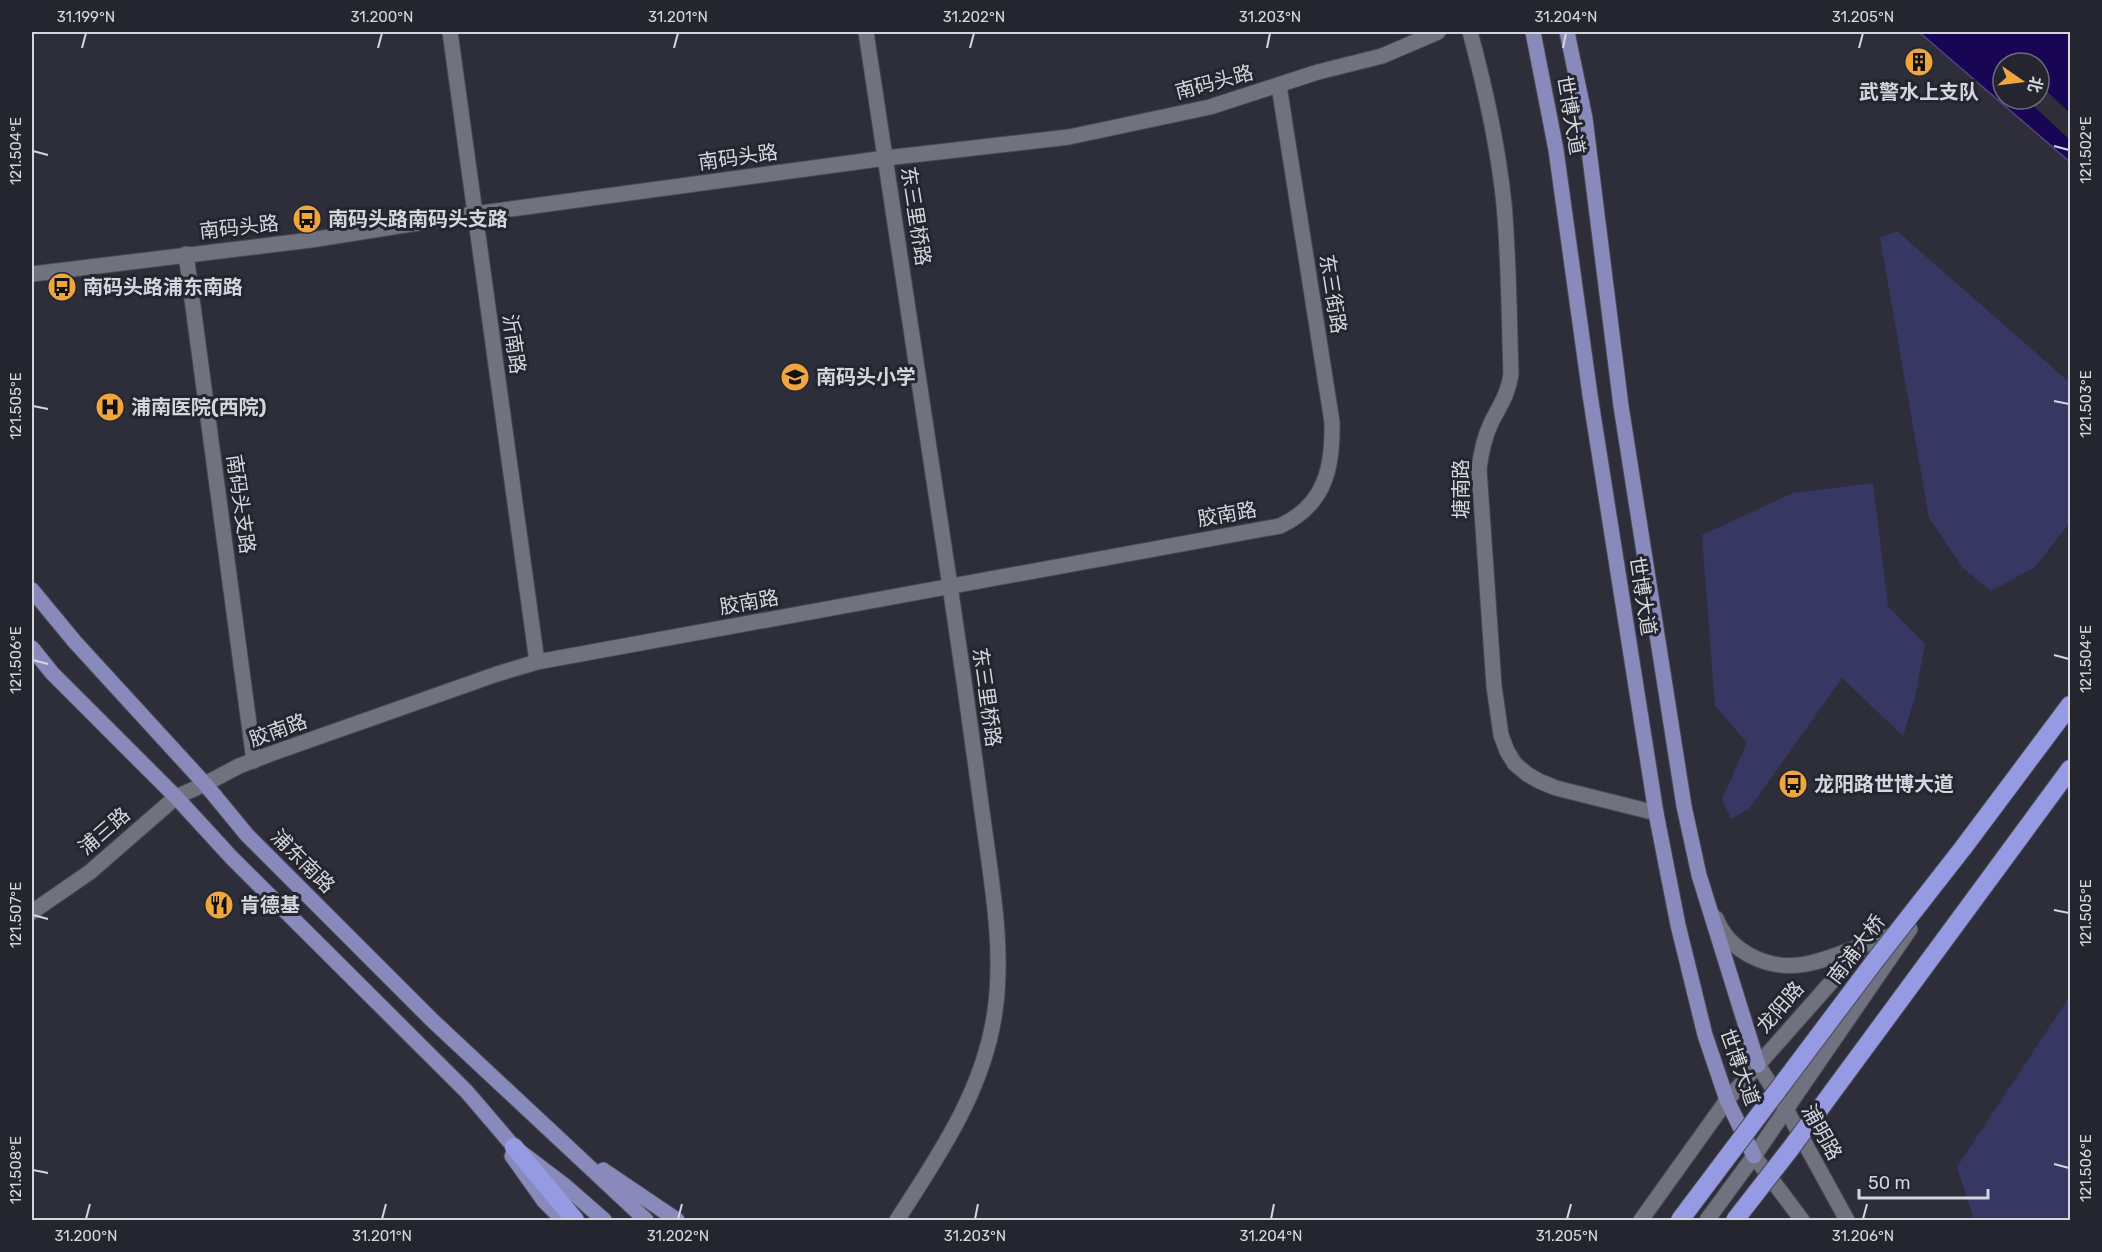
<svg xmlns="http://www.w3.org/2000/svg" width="2102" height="1252" font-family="Rubik,'Noto Sans SC',sans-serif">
	<rect width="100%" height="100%" fill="#2d2e3a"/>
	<!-- green -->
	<path fill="#363763" d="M 1897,231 L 2070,383 L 2070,522 L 2035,567 L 1991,591 L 1963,568 L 1929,518 L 1880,238 Z
		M 1873,483 L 1888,606 L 1925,644 L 1915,698 L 1903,736 L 1842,678 L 1749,809 L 1731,819 L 1722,799 L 1747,743 L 1715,706 L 1702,535 L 1793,493 Z
		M 2070,996 L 2070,1220 L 1974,1220 L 1957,1167 Z"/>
	<!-- water -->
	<path fill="#180553" stroke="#51447c" stroke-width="1.5" fill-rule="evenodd" d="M 1919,32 L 2070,32 L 2070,162 ZM 2003,63 L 2039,63 L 2039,99 L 2003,99 Z"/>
	<!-- pier -->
	<path fill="#2d2e3a" d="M 2039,84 L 2070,113 L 2070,140 L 2026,99 L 2039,99 Z"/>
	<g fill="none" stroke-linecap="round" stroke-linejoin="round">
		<!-- street casing -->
		<g stroke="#484952" stroke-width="17">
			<path id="street" d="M 450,32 L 537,662
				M 866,32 C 900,250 933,469 965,688 C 972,739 979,789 986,840 C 994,897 1003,954 995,1011 C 984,1090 939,1155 897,1220
				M 1470,32 C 1485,87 1498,146 1504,204 C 1509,260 1509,317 1511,374 C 1508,395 1500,405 1491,423 C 1484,438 1481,453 1479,469 L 1494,686 L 1501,735 L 1507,751 L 1515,764 L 1527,774 L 1539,781 L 1556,788 L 1656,813
				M 186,254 L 254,761
				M 205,784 L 239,766 L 273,753 L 497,674 L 537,662 L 1280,526 C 1325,505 1333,468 1332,422 L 1279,86
				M 1716,918 C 1728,950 1765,969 1799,965 C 1820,963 1841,953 1861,946
				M 1727,1100 L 1864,945 L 1898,933
				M 1754,1156 L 1910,929"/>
		</g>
		<!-- secondary casing -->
		<g stroke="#484952" stroke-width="17">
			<path id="secondary" d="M 32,274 L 311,240 L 474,214 L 886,158 L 1069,137 L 1210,107 L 1318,72 L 1382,56 L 1438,32
				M 32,912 L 90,872 L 176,797 L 205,784
				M 1758,1065 L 1786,1109 L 1847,1220
				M 1641,1220 L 1727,1100
				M 1707,1220 L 1754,1156 L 1802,1220"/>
		</g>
		<!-- primary casing -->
		<g stroke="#484952" stroke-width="17">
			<path id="primary" d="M 1533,32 L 1556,150 L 1590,395 L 1656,813 L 1678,925 L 1705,1035 L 1727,1100 L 1754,1156
				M 1567,32 L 1585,118 L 1621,406 L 1684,806 L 1699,875 L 1758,1065
				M 32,590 L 75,642 L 205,784 L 247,835 L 433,1021 L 646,1220
				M 32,648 L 52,673 L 176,797 L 231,857 L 467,1092 L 514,1147 L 564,1185 L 604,1220
				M 512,1156 L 544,1201 L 563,1220
				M 603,1170 L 677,1220"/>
		</g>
		<!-- highway casing -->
		<g stroke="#484952" stroke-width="20">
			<path id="highway" d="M 1963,848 L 2070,705
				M 1995,871 L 2070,769
				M 514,1147 L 575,1220"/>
		</g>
		<!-- street -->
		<use href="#street" stroke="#70727f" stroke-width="15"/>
		<!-- secondary -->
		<use href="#secondary" stroke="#70727f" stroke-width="15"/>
		<!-- primary -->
		<use href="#primary" stroke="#878aba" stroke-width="15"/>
		<!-- highway -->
		<use href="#highway" stroke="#969ae2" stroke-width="18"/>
		<!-- highway-bridge casing -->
		<g stroke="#484952" stroke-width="20" stroke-linecap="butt">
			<path id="highway-bridge" d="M 1680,1220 L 1877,958 L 1963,848
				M 1735,1220 L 1791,1148 L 1995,871"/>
		</g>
		<!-- highway-bridge -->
		<use href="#highway-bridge" stroke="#969ae2" stroke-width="18"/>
	</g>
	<!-- ticks -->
	<path fill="none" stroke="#d5d6dd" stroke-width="2" d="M 82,48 L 86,33M 378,48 L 382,33M 674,48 L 678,33M 970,48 L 974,33M 1267,48 L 1270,33M 1563,48 L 1566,33M 1859,48 L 1863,33M 2054,146 L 2069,150M 33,151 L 48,155M 2054,401 L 2069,404M 33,406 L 48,409M 2054,655 L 2069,659M 33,660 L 48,664M 2054,910 L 2069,913M 33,915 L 48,919M 2054,1164 L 2069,1168M 33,1170 L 48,1173M 86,1219 L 90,1204M 382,1219 L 386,1204M 678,1219 L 682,1204M 975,1219 L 978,1204M 1271,1219 L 1274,1204M 1567,1219 L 1571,1204M 1863,1219 L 1867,1204"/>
	<!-- icons -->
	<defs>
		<g id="building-disc" transform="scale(1.5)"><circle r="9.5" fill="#f0a63f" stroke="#24252f"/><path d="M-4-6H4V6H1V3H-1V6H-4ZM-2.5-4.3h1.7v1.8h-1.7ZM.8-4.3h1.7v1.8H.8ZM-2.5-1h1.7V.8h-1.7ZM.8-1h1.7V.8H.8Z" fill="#111"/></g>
		<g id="bus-disc" transform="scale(1.5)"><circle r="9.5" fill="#f0a63f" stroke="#24252f"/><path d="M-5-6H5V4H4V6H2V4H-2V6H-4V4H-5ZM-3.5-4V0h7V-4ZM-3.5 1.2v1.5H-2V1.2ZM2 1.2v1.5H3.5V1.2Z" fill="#111"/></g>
		<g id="school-disc" transform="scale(1.5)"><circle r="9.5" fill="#f0a63f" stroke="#24252f"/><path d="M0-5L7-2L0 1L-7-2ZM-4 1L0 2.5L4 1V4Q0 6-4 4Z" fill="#111"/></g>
		<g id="hospital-disc" transform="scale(1.5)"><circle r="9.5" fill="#f0a63f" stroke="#24252f"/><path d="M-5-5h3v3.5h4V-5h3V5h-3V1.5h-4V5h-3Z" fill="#111"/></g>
		<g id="restaurant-disc" transform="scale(1.5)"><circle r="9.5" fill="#f0a63f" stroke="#24252f"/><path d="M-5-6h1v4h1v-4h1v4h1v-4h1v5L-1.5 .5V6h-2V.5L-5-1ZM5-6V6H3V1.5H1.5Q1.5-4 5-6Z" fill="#111"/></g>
	</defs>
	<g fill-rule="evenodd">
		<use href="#building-disc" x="1919" y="62"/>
		<use href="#bus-disc" x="307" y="219"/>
		<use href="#bus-disc" x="62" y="287"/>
		<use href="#school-disc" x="795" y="377"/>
		<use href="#hospital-disc" x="110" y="407"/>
		<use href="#bus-disc" x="1793" y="784"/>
		<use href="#restaurant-disc" x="219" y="905"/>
	</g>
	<g text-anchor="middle" stroke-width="6" stroke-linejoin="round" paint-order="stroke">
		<!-- street labels -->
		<g font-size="20" fill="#d5d6dd" stroke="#24252f">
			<text transform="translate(1214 82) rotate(-15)" y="7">南码头路</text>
			<text transform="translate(1571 115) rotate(80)" y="7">世博大道</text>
			<text transform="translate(738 157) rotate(-8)" y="7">南码头路</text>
			<text transform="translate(916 216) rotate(81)" y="7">东三里桥路</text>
			<text transform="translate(239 227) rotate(-6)" y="7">南码头路</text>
			<text transform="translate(1333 294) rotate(81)" y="7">东三街路</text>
			<text transform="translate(514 344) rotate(82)" y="7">沂南路</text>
			<text transform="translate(1461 489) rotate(-90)" y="7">塘南路</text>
			<text transform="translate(241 504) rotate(82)" y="7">南码头支路</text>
			<text transform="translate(1227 514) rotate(-10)" y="7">胶南路</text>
			<text transform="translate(1643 596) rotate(81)" y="7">世博大道</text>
			<text transform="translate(749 602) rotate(-10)" y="7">胶南路</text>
			<text transform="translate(987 697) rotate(82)" y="7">东三里桥路</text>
			<text transform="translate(278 730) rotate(-20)" y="7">胶南路</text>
			<text transform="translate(104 831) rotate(-41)" y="7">浦三路</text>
			<text transform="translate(303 861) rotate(45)" y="7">浦东南路</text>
			<text transform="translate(1856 949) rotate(-53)" y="7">南浦大桥</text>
			<text transform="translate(1780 1007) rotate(-49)" y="7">龙阳路</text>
			<text transform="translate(1740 1067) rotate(70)" y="7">世博大道</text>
			<text transform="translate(1822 1132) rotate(61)" y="7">浦明路</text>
		</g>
		<!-- poi labels -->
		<g font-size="20" font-weight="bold" fill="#d5d6dd" stroke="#24252f" text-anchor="start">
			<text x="1919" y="99" text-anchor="middle">武警水上支队</text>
			<text x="328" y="226">南码头路南码头支路</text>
			<text x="83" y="294">南码头路浦东南路</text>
			<text x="816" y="384">南码头小学</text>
			<text x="131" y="414">浦南医院(西院)</text>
			<text x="1814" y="791">龙阳路世博大道</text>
			<text x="240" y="912">肯德基</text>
		</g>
	</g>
	<!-- border -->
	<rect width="2102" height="1252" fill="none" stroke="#24252f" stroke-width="66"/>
	<!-- north arrow -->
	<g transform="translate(2021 81) rotate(104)"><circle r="28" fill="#24252f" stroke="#6b6c75" stroke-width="1.5"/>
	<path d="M0-4.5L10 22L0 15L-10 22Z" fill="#f0a63f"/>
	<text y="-9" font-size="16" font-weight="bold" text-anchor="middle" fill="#d5d6dd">北</text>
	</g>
	<!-- scale -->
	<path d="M1859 1189v9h129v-9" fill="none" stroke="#d5d6dd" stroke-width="3"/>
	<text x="1868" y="1189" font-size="18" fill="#d5d6dd" stroke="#24252f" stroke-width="4.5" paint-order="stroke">50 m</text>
	<rect x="33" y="33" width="2036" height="1186" fill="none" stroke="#d5d6dd" stroke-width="2"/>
	<g font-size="15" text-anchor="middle" fill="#d5d6dd">
		<text x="86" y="22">31.199°N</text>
		<text x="382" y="22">31.200°N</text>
		<text x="678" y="22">31.201°N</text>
		<text x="974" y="22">31.202°N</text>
		<text x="1270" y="22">31.203°N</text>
		<text x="1566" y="22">31.204°N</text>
		<text x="1863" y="22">31.205°N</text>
		<text transform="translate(2086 150) rotate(-90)" y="5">121.502°E</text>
		<text transform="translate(16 151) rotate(-90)" y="5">121.504°E</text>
		<text transform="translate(2086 404) rotate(-90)" y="5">121.503°E</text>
		<text transform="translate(16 406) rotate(-90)" y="5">121.505°E</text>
		<text transform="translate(2086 659) rotate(-90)" y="5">121.504°E</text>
		<text transform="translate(16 660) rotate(-90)" y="5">121.506°E</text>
		<text transform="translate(2086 913) rotate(-90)" y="5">121.505°E</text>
		<text transform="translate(16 915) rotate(-90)" y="5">121.507°E</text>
		<text transform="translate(2086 1168) rotate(-90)" y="5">121.506°E</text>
		<text transform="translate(16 1170) rotate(-90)" y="5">121.508°E</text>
		<text x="86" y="1241">31.200°N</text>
		<text x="382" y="1241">31.201°N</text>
		<text x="678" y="1241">31.202°N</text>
		<text x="975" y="1241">31.203°N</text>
		<text x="1271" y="1241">31.204°N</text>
		<text x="1567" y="1241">31.205°N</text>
		<text x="1863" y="1241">31.206°N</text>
	</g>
</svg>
